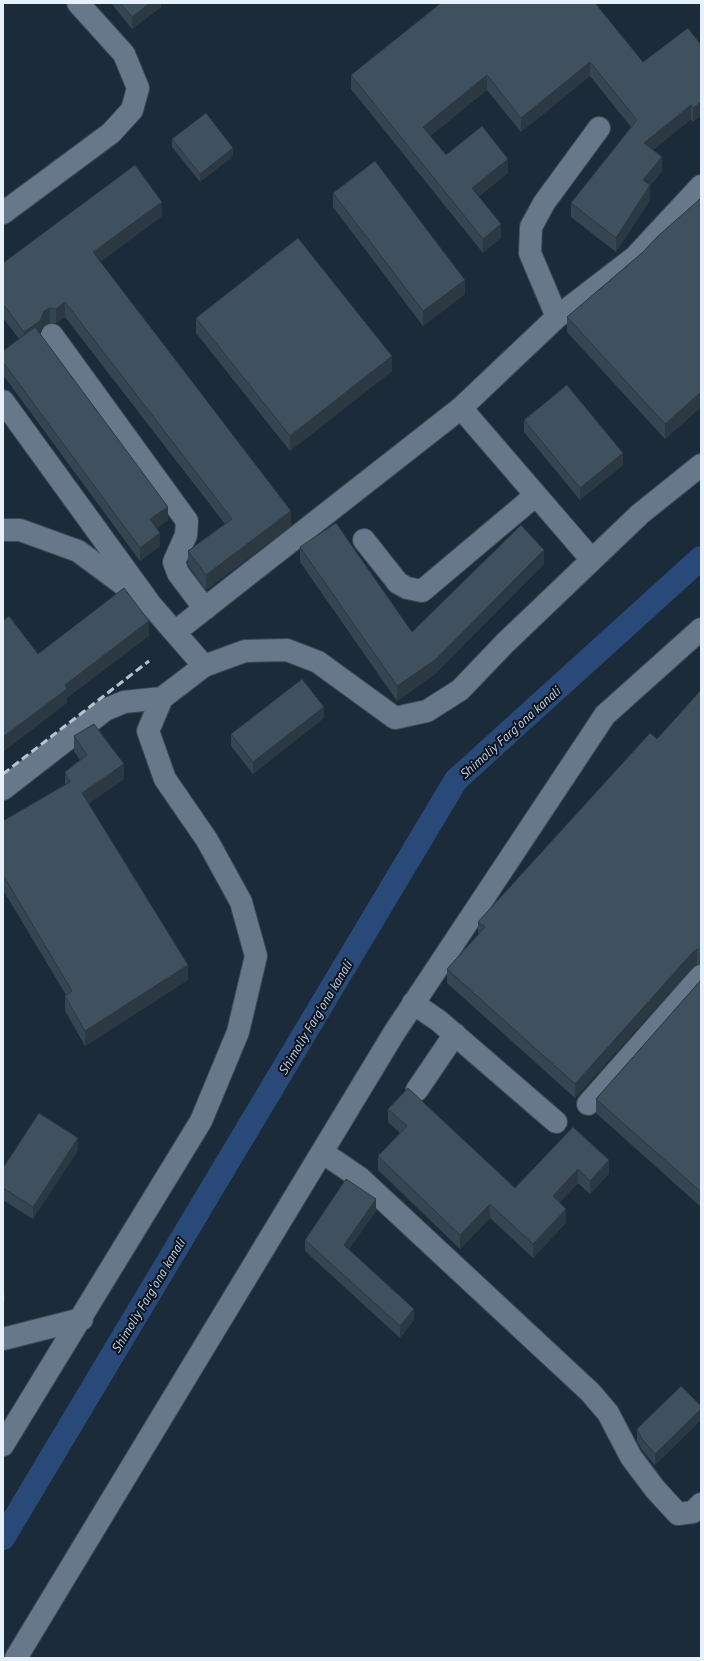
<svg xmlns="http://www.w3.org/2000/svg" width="704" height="1661" font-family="'PT Sans',sans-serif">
	<rect width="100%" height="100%" fill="#1c2b3a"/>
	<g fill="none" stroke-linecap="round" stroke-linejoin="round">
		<!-- canal -->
		<path stroke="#294a79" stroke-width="24" d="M 3,1538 L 456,780 L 701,558"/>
		<!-- minor casing -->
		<g stroke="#3b4955" stroke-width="24">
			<path id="minor" d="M 3,213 L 111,133 L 132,110 L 138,88 L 124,54 L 78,3
				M 557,317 L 530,253 L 531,227 L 544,203 L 599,128
				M 52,335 L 187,521 L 186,535 L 174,562 L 178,573 L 205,609
				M 3,401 L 151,605
				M 461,408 L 592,560
				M 3,530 L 20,530 L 78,551 L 151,605 L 204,666
				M 364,540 L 398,583 L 407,588 L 422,591 L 536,495
				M 175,632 L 461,408 L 557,317 L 635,257 L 701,186
				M 3,789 L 105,710 L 124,702 L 162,698
				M 413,1003 L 439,1021 L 556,1122
				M 417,1090 L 455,1034
				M 588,1104 L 701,976
				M 322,1152 L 360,1178 L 590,1392 L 608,1413 L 631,1457 L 655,1489 L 678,1514 L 693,1512 L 701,1504
				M 3,1339 L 82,1319
				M 3,1445 L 201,1121 L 238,1032 L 256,956 L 241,902 L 207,840 L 165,779 L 148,731 L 162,698 L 204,666 L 245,651 L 287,650 L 318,662 L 395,718 L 427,711 L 460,690 L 505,643 L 640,514 L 701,465
				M 16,1658 L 394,1033 L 605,715 L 701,629"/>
		</g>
		<!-- minor -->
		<use href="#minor" stroke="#667889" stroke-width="22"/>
		<!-- rail -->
		<path stroke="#b8c3ce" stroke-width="3" stroke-dasharray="8 4" stroke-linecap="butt" d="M 3,774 L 149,661"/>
	</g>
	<!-- wall -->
	<path fill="#364552" d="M 111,3 L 161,3 L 161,7 L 132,29 Z
		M 441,3 L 643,62 L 701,45 L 693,122 L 691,119 L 653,150 L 662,171 L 650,186 L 650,200 L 616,252 L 571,217 L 571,203 L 631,127 L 590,76 L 521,132 L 487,90 L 430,136 L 446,155 L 508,173 L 479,196 L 501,238 L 483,253 L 351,89 L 351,75 Z
		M 172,139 L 233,156 L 200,182 L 172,147 Z
		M 333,193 L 465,294 L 423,326 L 333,207 Z
		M 701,198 L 701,407 L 665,439 L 567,332 L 567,317 L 643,252 Z
		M 162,216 L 100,262 L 291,526 L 206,590 L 188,565 L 188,551 L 225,524 L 65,317 L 56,323 L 50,323 L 44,325 L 40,334 L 168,520 L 157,528 L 160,546 L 140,561 L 3,375 L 3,351 L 19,339 L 3,318 L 3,263 Z
		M 196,318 L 392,371 L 290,451 L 196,333 Z
		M 524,420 L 623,465 L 580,500 L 524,432 Z
		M 300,547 L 412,632 L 544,564 L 435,674 L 397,701 L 300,562 Z
		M 701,690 L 701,964 L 697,964 L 692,968 L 575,1098 L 447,983 L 447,969 L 478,935 L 478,922 L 657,739 Z
		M 324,718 L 253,774 L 231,746 L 231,734 Z
		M 74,736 L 124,779 L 88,804 L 188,980 L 85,1046 L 65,1011 L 65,996 L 66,995 L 3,890 L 3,821 L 65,785 L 65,772 L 80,760 L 74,751 Z
		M 701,980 L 701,1207 L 596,1113 L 596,1099 Z
		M 388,1109 L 515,1188 L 573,1127 L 609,1174 L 590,1194 L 578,1183 L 559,1203 L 566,1223 L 533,1258 L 490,1218 L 460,1249 L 378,1170 L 378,1156 L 400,1133 L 388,1122 Z
		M 78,1150 L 33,1219 L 3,1200 L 3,1168 Z
		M 376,1211 L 349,1249 L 414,1320 L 400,1338 L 305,1251 L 305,1240 Z
		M 701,1406 L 701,1420 L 655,1465 L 642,1450 L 637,1441 L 637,1429 Z"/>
	<!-- shaded-wall -->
	<path fill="#2c3842" d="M 150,3 L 161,3 L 161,7 L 132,29 L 132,17 Z
		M 590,62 L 590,76 L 521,132 L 521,118 Z
		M 487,75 L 487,90 L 423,141 L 423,127 Z
		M 701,102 L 701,116 L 693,122 L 693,108 Z
		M 691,105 L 691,119 L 644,157 L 644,143 Z
		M 233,148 L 233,156 L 200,182 L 200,174 Z
		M 662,157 L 662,171 L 650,186 L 650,200 L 616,252 L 616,238 L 643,180 Z
		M 508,159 L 508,173 L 472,202 L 472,188 Z
		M 162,202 L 162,216 L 93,267 L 93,252 Z
		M 501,224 L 501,238 L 483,253 L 483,239 Z
		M 465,280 L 465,294 L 423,326 L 423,311 Z
		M 65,302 L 65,317 L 56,323 L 56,309 Z
		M 50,308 L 50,323 L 44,325 L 40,335 L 24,346 L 24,332 L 44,311 Z
		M 392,356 L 392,371 L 290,451 L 290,436 Z
		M 701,392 L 701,407 L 665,439 L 665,424 Z
		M 623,453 L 623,465 L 580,500 L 580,488 Z
		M 168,507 L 168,520 L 150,533 L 150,519 Z
		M 291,511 L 291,526 L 206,590 L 206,575 Z
		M 160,533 L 160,546 L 140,561 L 140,548 Z
		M 544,550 L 544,564 L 435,674 L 397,701 L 397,686 Z
		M 149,621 L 149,636 L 67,698 L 67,703 L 3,752 L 3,737 L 65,685 Z
		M 324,707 L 324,718 L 253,774 L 253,762 Z
		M 124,764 L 124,779 L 82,808 L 82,793 Z
		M 697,949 L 697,964 L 692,968 L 575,1098 L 575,1084 L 692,953 Z
		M 188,965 L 188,980 L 85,1046 L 85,1031 Z
		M 78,1138 L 78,1150 L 33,1219 L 33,1207 Z
		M 609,1160 L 609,1174 L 590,1194 L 590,1181 Z
		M 578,1169 L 578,1183 L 553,1210 L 553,1196 Z
		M 376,1199 L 376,1211 L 344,1256 L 344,1245 Z
		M 490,1204 L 490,1218 L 460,1249 L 460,1235 Z
		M 566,1209 L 566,1223 L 533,1258 L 533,1244 Z
		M 5,1294 L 5,1302 L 3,1305 L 3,1297 Z
		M 414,1309 L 414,1320 L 400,1338 L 400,1326 Z
		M 701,1409 L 701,1420 L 655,1465 L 655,1454 Z"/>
	<!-- building -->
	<path fill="#3f505f" stroke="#2c3842" d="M 120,3 L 150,3 L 132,17 Z
		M 441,3 L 595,3 L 643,62 L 688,28 L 701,45 L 701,102 L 693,108 L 691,105 L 644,143 L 662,157 L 643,180 L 650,185 L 616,238 L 571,203 L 637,120 L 590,62 L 521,118 L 487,75 L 423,127 L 446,155 L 482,126 L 508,159 L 472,188 L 501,224 L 483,239 L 351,75 Z
		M 206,113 L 233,148 L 200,174 L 172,139 Z
		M 375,161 L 465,280 L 423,311 L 333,193 Z
		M 135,165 L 162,202 L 93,252 L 291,511 L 206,575 L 188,551 L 232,519 L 65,302 L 56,309 L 50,308 L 44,311 L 40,321 L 24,332 L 3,304 L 3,263 Z
		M 701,198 L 701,392 L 665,424 L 567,317 L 643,252 L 657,237 Z
		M 298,238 L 392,356 L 290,436 L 196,318 Z
		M 35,327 L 168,507 L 150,519 L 160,533 L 140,548 L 3,362 L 3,351 Z
		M 567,385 L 623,453 L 580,488 L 524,420 Z
		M 336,523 L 412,632 L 521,525 L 544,550 L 435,660 L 397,686 L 300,547 Z
		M 124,588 L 149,621 L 65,685 L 67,689 L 3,737 L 3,621 L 9,616 L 38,654 Z
		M 302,679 L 324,707 L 253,762 L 231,734 Z
		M 701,690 L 701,949 L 697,949 L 692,953 L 575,1084 L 447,969 L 485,927 L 478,922 L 650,733 L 657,739 Z
		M 94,724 L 124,764 L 82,793 L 188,965 L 85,1031 L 65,996 L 72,991 L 3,875 L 3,821 L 70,782 L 65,772 L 87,755 L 74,736 Z
		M 701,980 L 701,1192 L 596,1099 Z
		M 408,1088 L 515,1188 L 573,1127 L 609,1160 L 590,1181 L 578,1169 L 553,1196 L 566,1209 L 533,1244 L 490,1204 L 460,1235 L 378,1156 L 407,1126 L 388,1109 Z
		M 39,1113 L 78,1138 L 33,1207 L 3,1188 L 3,1168 Z
		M 346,1179 L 376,1199 L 344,1245 L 414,1309 L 400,1326 L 305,1240 Z
		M 681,1386 L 701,1406 L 701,1409 L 655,1454 L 642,1439 L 637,1429 Z"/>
	<g text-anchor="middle" stroke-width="4" stroke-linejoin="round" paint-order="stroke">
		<!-- water labels -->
		<g font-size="13" font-style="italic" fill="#bdd2f0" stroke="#0c131a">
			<text transform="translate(510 732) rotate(-42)" y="5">Shimoliy Fargʻona kanali</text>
			<text transform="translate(315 1017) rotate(-59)" y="5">Shimoliy Fargʻona kanali</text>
			<text transform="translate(148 1295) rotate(-59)" y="5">Shimoliy Fargʻona kanali</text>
		</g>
	</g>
	<!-- border -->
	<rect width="704" height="1661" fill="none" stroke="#e7f1fb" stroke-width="8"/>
</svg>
